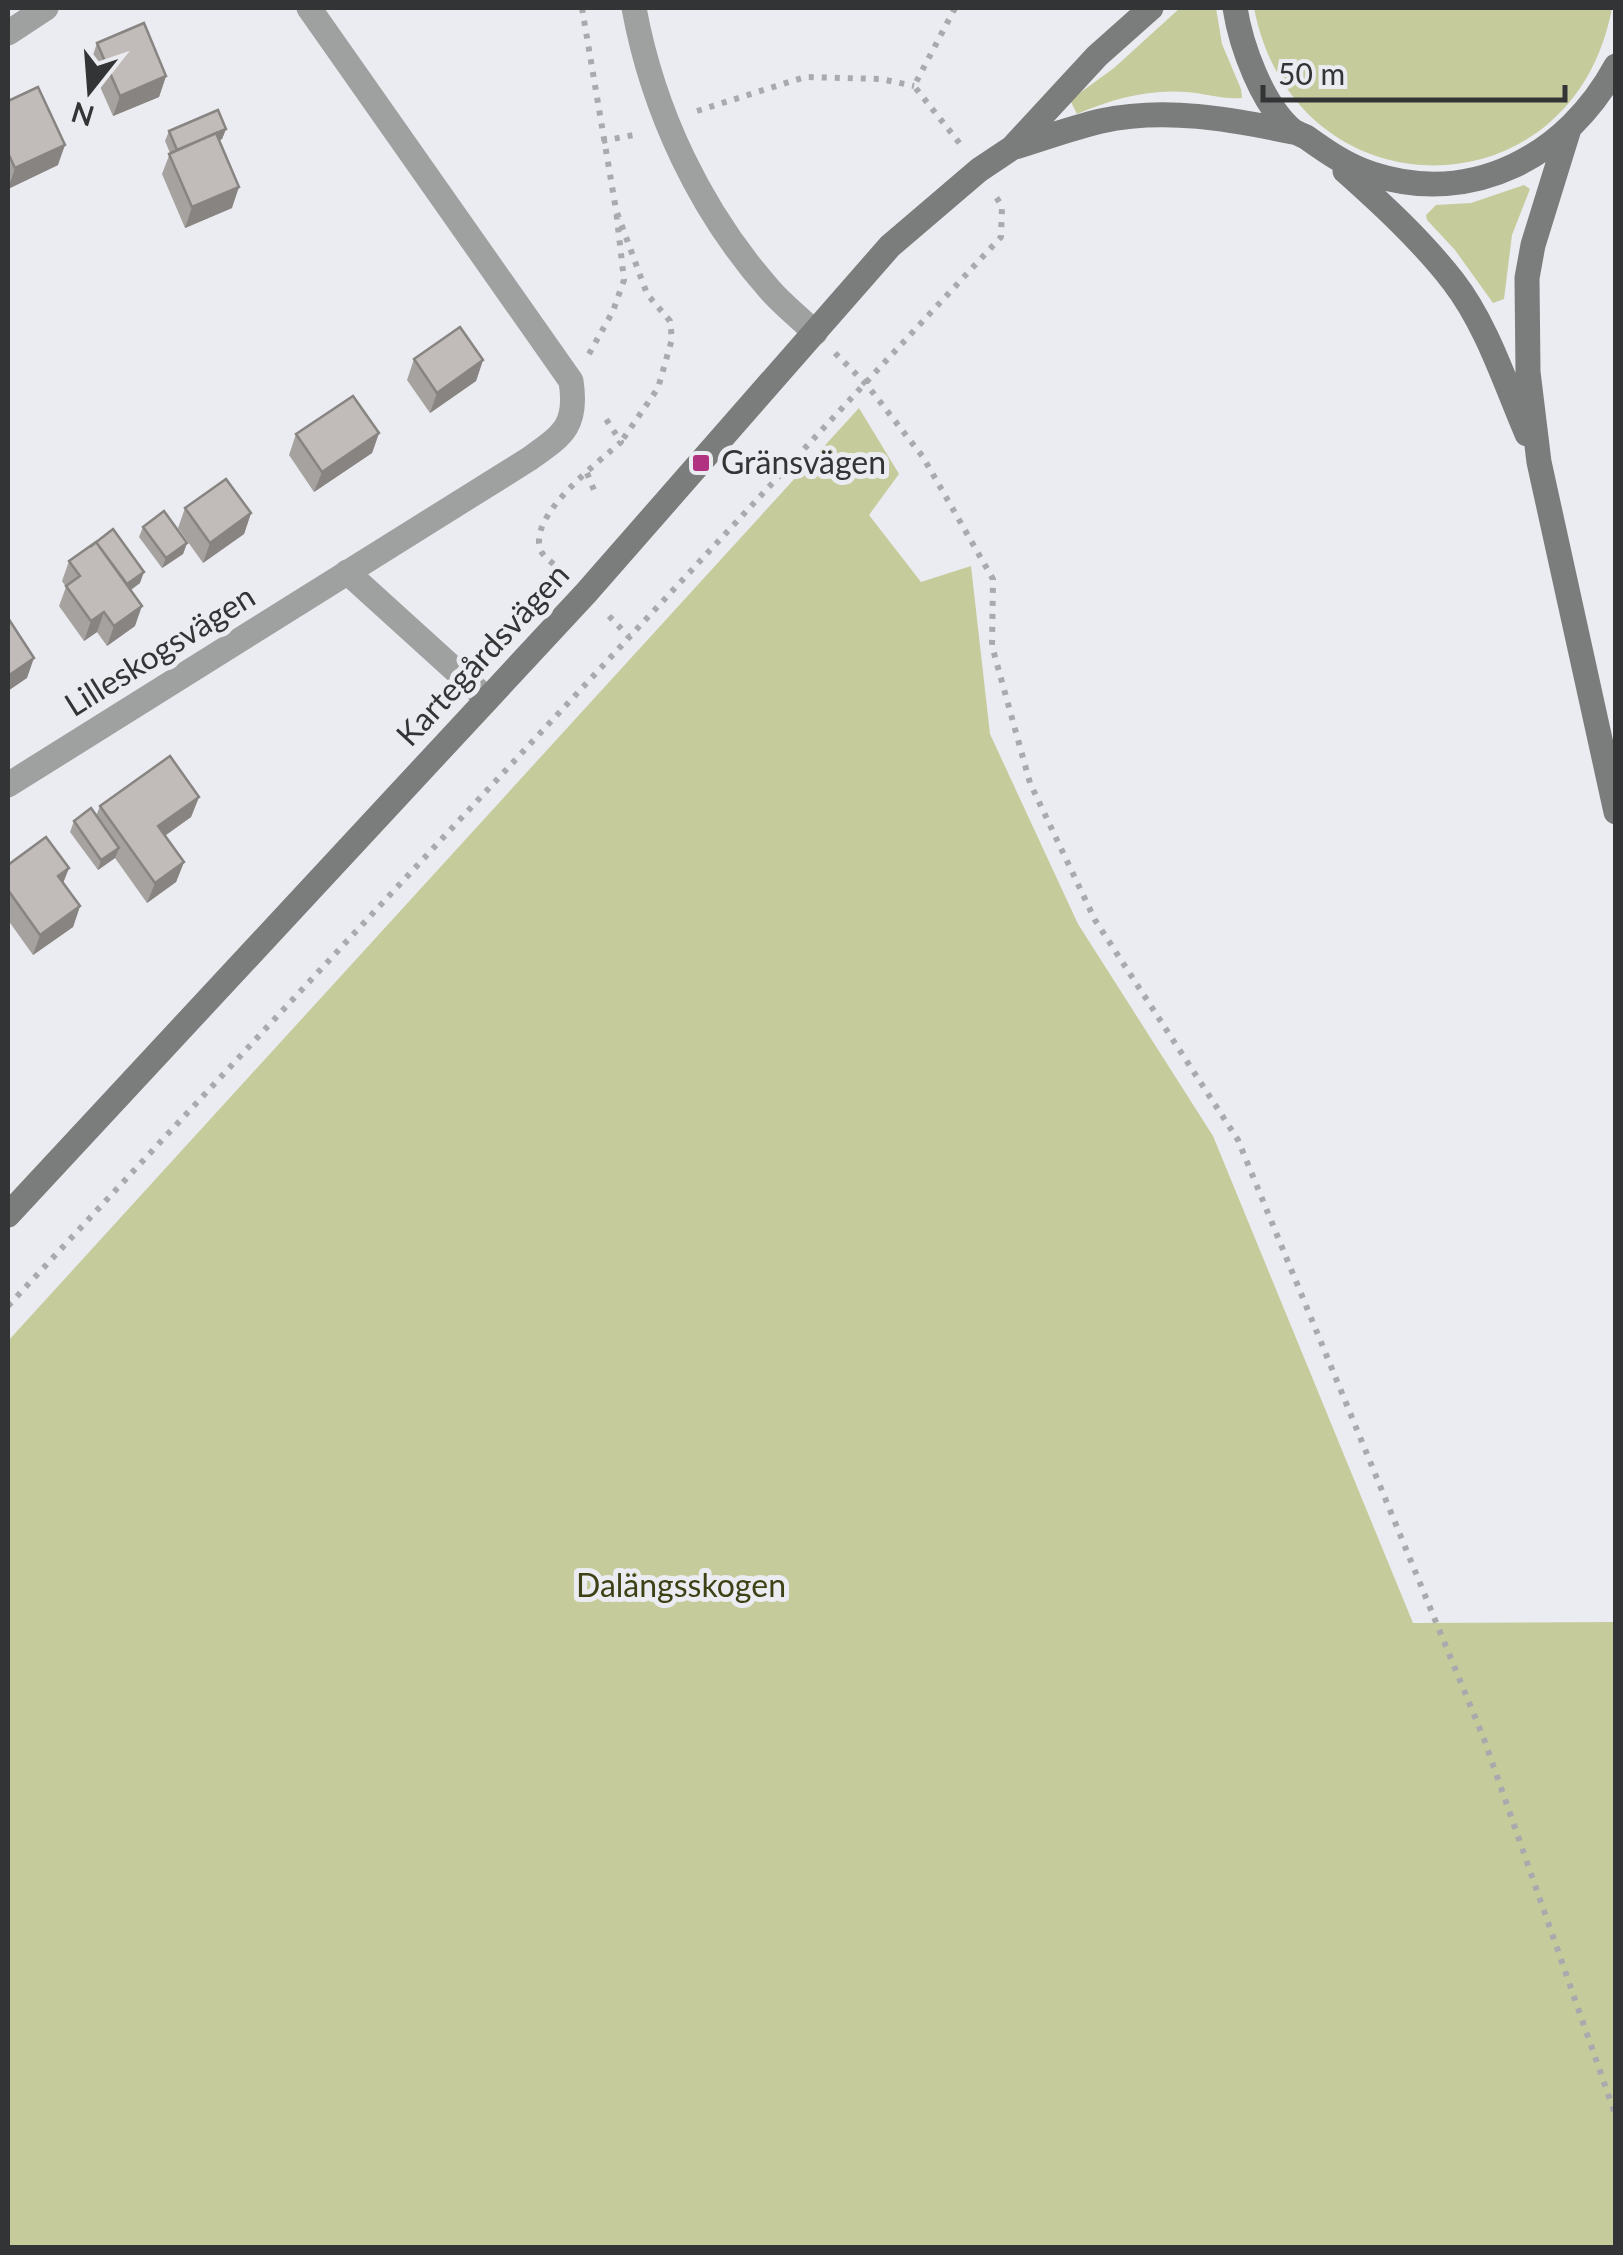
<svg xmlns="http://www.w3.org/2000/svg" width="1623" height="2255" font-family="Lato,sans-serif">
	<rect width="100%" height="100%" fill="#ebecf1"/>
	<!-- green -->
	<path fill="#c6cb9c" d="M 1180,8 L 1216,8 L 1222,44 L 1241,89 L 1242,98 C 1224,100 1204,93 1186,92 C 1148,89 1112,99 1077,114 L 1070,100 L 1114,68 Z
		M 1254,8 L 1612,8 C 1573,218 1295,218 1254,8 Z
		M 1524,185 L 1530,189 L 1512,235 L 1504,299 L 1493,303 L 1455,250 L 1427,220 L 1426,215 L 1436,205 L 1471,203 Z
		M 859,408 L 899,474 L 869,515 L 921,582 L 971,566 L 990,734 L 1078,924 L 1213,1136 L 1413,1623 L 1615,1622 L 1615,2247 L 8,2247 L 8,1341 Z"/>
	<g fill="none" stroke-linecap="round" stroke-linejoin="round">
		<!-- path -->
		<path stroke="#a9aaae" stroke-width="6" stroke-dasharray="5 8" stroke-linecap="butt" d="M 582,8 L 616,210 L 647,294 L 670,321 L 672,339 L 658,388 L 621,442
			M 955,8 L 914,86 L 961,145
			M 697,111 L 805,77 L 881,79 L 914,86
			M 602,141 L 639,134
			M 835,353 L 867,385 L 923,457 L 993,579 L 992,646 L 1030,783 L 1095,920 L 1238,1140 L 1484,1739 L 1616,2117
			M 589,354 L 613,311 L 624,280 L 616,210
			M 587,473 L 594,490
			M 564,572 C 557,566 545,559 541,551 C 526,516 599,462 621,442 L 602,413
			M 609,616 L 629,637
			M 8,1306 L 1001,237 L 1002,206 L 996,197"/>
		<!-- street -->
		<path stroke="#9fa1a0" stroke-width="25" d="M 634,8 C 653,111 700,211 770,290 C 783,305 801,319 815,333
			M 8,33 L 46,8
			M 347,572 L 487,699
			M 8,785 L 529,459 C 563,435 578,426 571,381 L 309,8"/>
		<!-- secondary -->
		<path stroke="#7a7d7b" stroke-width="25" d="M 1235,8 C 1241,46 1262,104 1292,130 C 1294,132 1304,136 1306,137 C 1327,152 1347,166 1372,174 C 1473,207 1568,155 1616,66
			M 1568,132 L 1533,245 L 1527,278 L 1528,372 L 1539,462 L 1616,812
			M 1012,148 C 1042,139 1071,128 1101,121 C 1165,107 1230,119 1293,132
			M 1345,171 C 1382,204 1422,241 1453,281 C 1487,325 1505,383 1527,434
			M 8,1215 L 586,593 L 890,246 L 979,170 L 1012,148 L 1097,56 L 1151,8"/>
	</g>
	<!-- wall -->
	<path fill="#a6a29f" d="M 97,43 L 166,76 L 159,97 L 113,116 L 90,64 Z
		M 8,101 L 58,165 L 8,189 Z
		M 226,129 L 222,139 L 220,140 L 232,208 L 185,228 L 162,174 L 170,153 L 165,141 L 169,131 Z
		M 414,359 L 483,360 L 476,381 L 430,413 L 407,380 Z
		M 379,433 L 372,453 L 314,492 L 289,455 L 296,434 Z
		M 185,508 L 251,513 L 244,534 L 203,563 L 178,528 Z
		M 143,527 L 187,543 L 183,554 L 162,568 L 139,537 Z
		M 69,561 L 140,583 L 131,590 L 135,626 L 107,646 L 97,632 L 84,641 L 59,606 L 66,587 L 62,581 Z
		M 199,797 L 191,817 L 165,836 L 184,862 L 176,882 L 147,903 L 115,858 L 98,870 L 70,832 L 74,821 L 96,816 L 100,806 Z
		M 8,865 L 69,868 L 63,883 L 80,906 L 73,927 L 33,955 L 8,920 Z"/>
	<!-- shaded-wall -->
	<path fill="#878482" d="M 166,76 L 159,97 L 113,116 L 120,96 Z
		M 226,129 L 222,139 L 173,161 L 177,151 Z
		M 65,145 L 58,165 L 8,189 L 15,168 Z
		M 239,187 L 232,208 L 185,228 L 192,207 Z
		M 483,360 L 476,381 L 430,413 L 437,393 Z
		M 379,433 L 372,453 L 314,492 L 322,472 Z
		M 251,513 L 244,534 L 203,563 L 210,543 Z
		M 187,543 L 183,554 L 162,568 L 166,558 Z
		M 144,572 L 140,583 L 116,600 L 120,590 Z
		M 142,606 L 135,626 L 107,646 L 114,626 Z
		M 104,612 L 97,632 L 84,641 L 91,621 Z
		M 34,658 L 27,678 L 8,691 L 8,676 Z
		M 199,797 L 191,817 L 150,846 L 158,826 Z
		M 119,848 L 115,858 L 98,870 L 101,860 Z
		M 184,862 L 176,882 L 147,903 L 155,883 Z
		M 69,868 L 61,888 L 58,876 Z
		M 80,906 L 73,927 L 33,955 L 40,935 Z"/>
	<!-- building -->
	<path fill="#c1bcb9" stroke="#878482" stroke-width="2.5" d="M 144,23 L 166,76 L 120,96 L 97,43 Z
		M 38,87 L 65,145 L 15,168 L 8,153 L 8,101 Z
		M 218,110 L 226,129 L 177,150 L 169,131 Z
		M 216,133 L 239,187 L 192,207 L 169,154 Z
		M 460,327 L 483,360 L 437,393 L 414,359 Z
		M 353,396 L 379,433 L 322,472 L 296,434 Z
		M 226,479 L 251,513 L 210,543 L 185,508 Z
		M 164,511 L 187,543 L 166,558 L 143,527 Z
		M 113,529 L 144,572 L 127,584 L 96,542 L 90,547 Z
		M 96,542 L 142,606 L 114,626 L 104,612 L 91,621 L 66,586 L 80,576 L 69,561 Z
		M 8,618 L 34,658 L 8,676 Z
		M 170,756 L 199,797 L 158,826 L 184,862 L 155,883 L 100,806 Z
		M 91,808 L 119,848 L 101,860 L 74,821 Z
		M 46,837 L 69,868 L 58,876 L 80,906 L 40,935 L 8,890 L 8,865 Z"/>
	<!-- markers -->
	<rect fill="#b03280" stroke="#ebecf1" stroke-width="4" x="691" y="453" width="20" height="20" rx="5"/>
	<g text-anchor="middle" stroke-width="10" stroke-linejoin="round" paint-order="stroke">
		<!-- poi labels -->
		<g font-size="32" fill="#333436" stroke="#ebecf1" text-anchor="start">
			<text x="721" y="474">Gränsvägen</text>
		</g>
		<!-- street labels -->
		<g font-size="32" fill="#333436" stroke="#ebecf1">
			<text transform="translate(160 651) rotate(-32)" y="11">Lilleskogsvägen</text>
			<text transform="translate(483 655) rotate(-47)" y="11">Kartegårdsvägen</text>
		</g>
		<!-- park labels -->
		<g font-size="32" fill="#3e4115" stroke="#ebecf1">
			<text x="681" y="1597">Dalängsskogen</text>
		</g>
	</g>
	<!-- border -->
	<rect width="1623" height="2255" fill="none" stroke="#333436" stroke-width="20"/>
	<!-- north arrow -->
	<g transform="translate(90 90) rotate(197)" stroke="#ebecf1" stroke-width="8" paint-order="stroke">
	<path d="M0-8L18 38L0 25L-18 38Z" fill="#333436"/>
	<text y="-15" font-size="28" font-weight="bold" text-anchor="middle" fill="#333436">N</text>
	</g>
	<!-- scale -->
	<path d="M1263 85v15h302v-15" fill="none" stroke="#333436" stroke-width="5"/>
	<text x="1278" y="85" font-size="30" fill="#333436" stroke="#ebecf1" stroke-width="8" paint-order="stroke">50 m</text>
</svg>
